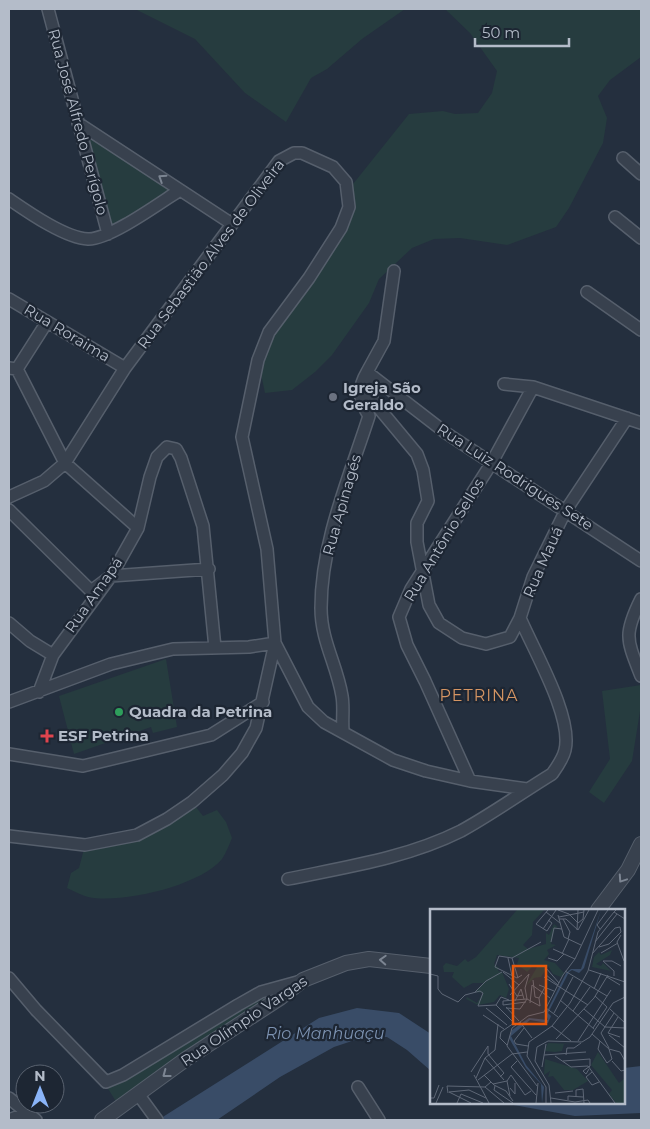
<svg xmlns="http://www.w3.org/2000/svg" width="650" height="1129" font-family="Montserrat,sans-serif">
	<rect width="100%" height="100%" fill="#242f3e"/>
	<!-- green -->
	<path fill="#263c3f" d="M 135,9 L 405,9 L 362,39 L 327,69 L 311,78 L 286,122 L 245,93 L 195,39 Z
		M 445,9 L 641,9 L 641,57 L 610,80 L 598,96 L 607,118 L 603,143 L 569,208 L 556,227 L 507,245 L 460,238 L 434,239 L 412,248 L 379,279 L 369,303 L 332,355 L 315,372 L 292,390 L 265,393 L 258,360 L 341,228 L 349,189 L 409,114 L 443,111 L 455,114 L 478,113 L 492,93 L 497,71 L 470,33 Z
		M 78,123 L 180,190 L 108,234 Z
		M 166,659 L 177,727 L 153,733 L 151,727 L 74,754 L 59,696 Z
		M 641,685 L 641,705 L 632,761 L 604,803 L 589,792 L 610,759 L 602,691 Z
		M 192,802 L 203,816 L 217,810 L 226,822 L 232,838 C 229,845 226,853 222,859 C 200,886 121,904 88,897 C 81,895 74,891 67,888 L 71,873 L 79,868 L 85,845 L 137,835 Z
		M 303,980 L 120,1108 L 102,1079 L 106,1082 L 238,1005 Z"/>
	<!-- water -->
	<path fill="#394c67" d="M 357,1008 L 399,1013 L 431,1034 L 431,1071 L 407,1050 L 387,1037 L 364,1037 L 334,1047 L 280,1077 L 217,1120 L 158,1120 L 319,1018 Z
		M 641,1066 L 641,1113 L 575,1116 L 502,1103 L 624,1103 L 624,1068 Z"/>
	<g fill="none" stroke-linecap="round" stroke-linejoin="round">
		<!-- minor casing -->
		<g stroke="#565f6c" stroke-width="14">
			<path id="minor" d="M 48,9 L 108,234
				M 78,123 L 232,224
				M 623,158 L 641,174
				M 9,199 C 28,212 65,238 88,239 C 109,240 161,202 180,190
				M 615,217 L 641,238
				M 394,271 L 384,341 L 367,372 L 366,382 L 373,401 L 417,454 L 423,470 L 428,501 L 417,523 L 417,542 L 429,605 L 439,623 L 462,638 L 486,644 L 510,637 L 520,618
				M 587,292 L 641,330
				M 9,299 L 125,368
				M 9,368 L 17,369 L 47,322
				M 17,369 L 65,463 L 138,528
				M 504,384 L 533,387 L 641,423
				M 9,497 L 44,481 L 65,463 L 125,368 L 279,161 L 294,153 L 302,153 L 333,167 L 346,182 L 349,207 L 341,228 L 309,278 L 269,332 L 258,360 L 242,437 L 267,549 L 275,643 L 308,707 L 324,722 L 393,760 L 426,771 L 470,781 L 527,789
				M 9,510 L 91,591 L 111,576 L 209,569
				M 641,599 C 623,635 627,640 641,676
				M 9,623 L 30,641 L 53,655
				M 39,692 L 53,655 L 111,576 L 138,528 L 150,477 L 157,457 L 167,447 L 176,449 L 181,458 L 203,526 L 215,648
				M 9,702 L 111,664 L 173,649 L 249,647 L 275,643 L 256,728 L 242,753 L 223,775 L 192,802 L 167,819 L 137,835 L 85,845 L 9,836
				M 343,730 C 342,719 344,707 342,696 C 337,665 321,641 321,608 C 321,542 349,478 369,416 C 359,400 357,389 367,372 L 446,433 L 641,561
				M 9,754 L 83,766 L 211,735 L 263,702
				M 470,781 L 425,681 L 407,645 L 399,617 L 411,589 L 491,464 L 533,387
				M 288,879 C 346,867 407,858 461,831 C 492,814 521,793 552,774 C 557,767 563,759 565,750 C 573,717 534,651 520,618 L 533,577 L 566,510 L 627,418
				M 9,978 L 36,1010 L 106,1082 L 123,1075 L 238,1005 L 261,992 L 301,981
				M 358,1087 L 379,1120
				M 138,1094 L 157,1120
				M 9,1098 L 36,1120
				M 9,1120 L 27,1113"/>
		</g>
		<!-- tertiary casing -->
		<g stroke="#565f6c" stroke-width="16">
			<path id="tertiary" d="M 598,910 L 628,870 L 641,844
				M 102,1120 L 186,1059 L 280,998 L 303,980 L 346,963 L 369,959 L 431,966"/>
		</g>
		<!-- minor -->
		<use href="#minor" stroke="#38414e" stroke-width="11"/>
		<!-- tertiary -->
		<use href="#tertiary" stroke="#38414e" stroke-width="14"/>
	</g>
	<!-- one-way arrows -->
	<defs><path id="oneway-chevron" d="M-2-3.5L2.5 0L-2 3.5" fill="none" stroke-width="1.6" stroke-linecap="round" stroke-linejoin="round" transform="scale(1.25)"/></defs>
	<g stroke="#7c8592">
		<use href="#oneway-chevron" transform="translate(162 178) rotate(-147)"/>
		<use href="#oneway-chevron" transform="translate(622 879) rotate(124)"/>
		<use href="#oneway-chevron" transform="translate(383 960) rotate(-177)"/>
		<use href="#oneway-chevron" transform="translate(166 1074) rotate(143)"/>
	</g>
	<!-- markers -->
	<circle fill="#6b7280" stroke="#1d2633" stroke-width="2" cx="333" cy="397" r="5"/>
	<circle fill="#2e9e5b" stroke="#1d2633" stroke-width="2" cx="119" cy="712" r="5"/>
	<path fill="#e0444e" stroke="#1d2633" stroke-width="2" d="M44.5 728.5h5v5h5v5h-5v5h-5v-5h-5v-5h5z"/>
	<g text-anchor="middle" stroke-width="4.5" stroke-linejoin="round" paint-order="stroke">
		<!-- street labels -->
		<g font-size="15" fill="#b4bcc9" stroke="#1d2633">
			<text transform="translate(78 122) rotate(75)" y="5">Rua José Alfredo Perígolo</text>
			<text transform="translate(211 254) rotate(-53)" y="5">Rua Sebastião Alves de Oliveira</text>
			<text transform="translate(67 333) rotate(31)" y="5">Rua Roraima</text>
			<text transform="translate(515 477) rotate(33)" y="5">Rua Luiz Rodrigues Sete</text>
			<text transform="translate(342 505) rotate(-74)" y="5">Rua Apinagés</text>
			<text transform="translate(444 540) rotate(-59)" y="5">Rua Antônio Sellos</text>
			<text transform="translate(543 562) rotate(-66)" y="5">Rua Mauá</text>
			<text transform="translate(94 595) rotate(-55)" y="5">Rua Amapá</text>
			<text transform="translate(244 1021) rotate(-34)" y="5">Rua Olímpio Vargas</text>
		</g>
		<!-- poi labels -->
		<g font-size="15" font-weight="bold" fill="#b4bcc9" stroke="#1d2633" text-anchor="start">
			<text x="343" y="393">Igreja São<tspan x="343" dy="17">Geraldo</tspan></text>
			<text x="129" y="717">Quadra da Petrina</text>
			<text x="58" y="741">ESF Petrina</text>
		</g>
		<!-- neighbourhood labels -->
		<g font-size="16" letter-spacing="1" fill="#d59563" stroke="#1d2633">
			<text x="479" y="701">PETRINA</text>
		</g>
		<!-- water labels -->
		<g font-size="16" font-style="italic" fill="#7c92b1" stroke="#1d2633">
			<text x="325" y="1039">Rio Manhuaçu</text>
		</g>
	</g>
	<!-- overview -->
	<g transform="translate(430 909)">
		<rect width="195" height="195" fill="#242f3e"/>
		<path d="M 87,1 L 114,1 L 103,13 L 102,26 L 93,36 L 98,40 L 116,35 L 116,24 L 119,26 L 124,15 L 128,18 L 125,19 L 121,35 L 126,36 L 117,41 L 119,45 L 114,51 L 125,54 L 134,64 L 131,68 L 123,65 L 118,57 L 111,68 L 104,69 L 96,77 L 107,58 L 104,56 L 97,63 L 87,55 L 89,49 L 67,46 L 64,55 L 69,59 L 68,62 L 72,63 L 79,80 L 76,89 L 70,86 L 64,93 L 48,96 L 36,90 L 37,88 L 47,94 L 53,84 L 45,83 L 53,74 L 43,74 L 34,79 L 22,68 L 24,63 L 14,63 L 13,57 L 16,54 L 27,57 L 35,50 L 38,53 L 46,48 ZM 182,41 L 180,46 L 166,55 L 171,57 L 173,54 L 181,62 L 162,58 L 164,48 L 169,43 L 171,46 ZM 118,134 L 143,135 L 134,135 L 132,142 L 125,143 L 115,142 ZM 168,143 L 189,174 L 195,169 L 195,194 L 186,194 L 179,185 L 182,181 L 161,156 ZM 115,150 L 147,160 L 158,172 L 143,181 L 134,181 L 123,167 L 118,168 L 120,162 L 114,166 Z" fill="#263c3f"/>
		<path d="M 171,1 L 154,59 L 149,64 L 142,61 L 139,63 L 118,104 L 121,107 L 118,114 L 100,111 L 81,127 L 96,156 L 114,178 L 112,194 L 111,175 L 96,159 L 79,129 L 82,121 L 99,109 L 118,111 L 116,104 L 136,64 L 141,60 L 151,60 Z" fill="#394c67"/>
		<path fill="none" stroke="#5e6776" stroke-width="1" d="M 118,1 L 106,15 L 117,22 L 122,14 L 118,11M 128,1 L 139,5 L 148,14 L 153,10 L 154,1M 186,1 L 184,3 L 195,10M 116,3 L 130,14M 128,6 L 134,28 L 151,36M 129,8 L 154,3M 129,10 L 136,10 L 148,21 L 159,1M 133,10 L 140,23 L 138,30M 113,20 L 126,1M 170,20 L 167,16 L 178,1M 147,21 L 148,1M 191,26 L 187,33 L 194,52M 121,33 L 124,19 L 132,20M 165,33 L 187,5M 169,38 L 179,35 L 191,23M 123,40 L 145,50M 171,44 L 188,34M 132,45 L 139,30M 162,45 L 185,19 L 190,18 L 191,23M 78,49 L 82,67M 82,49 L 69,47 L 65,58 L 87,69 L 92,66M 82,49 L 111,33M 82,49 L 88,69M 118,49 L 127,52 L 134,45M 116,59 L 129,74M 159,61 L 195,73M 135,62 L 177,87M 73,63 L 89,76M 0,65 L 8,67 L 8,80 L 12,85 L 28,93 L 35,86 L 50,82 L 53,84 L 48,97 L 66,96 L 86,116M 115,65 L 128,76M 184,67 L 184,62 L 173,52 L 182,52 L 191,57M 114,68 L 158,96M 177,68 L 190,76M 103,71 L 105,88 L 109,89M 79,75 L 87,87 L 93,86M 109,76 L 124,82M 164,80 L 171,64M 45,83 L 56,72 L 72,63M 80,86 L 99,65 L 95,79 L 97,90 L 110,97M 130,91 L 164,120M 85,92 L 91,80 L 94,90M 100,94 L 102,76 L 120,89M 66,96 L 71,88 L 79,91M 73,96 L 73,92 L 97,90 L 90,100 L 76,99M 73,96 L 96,93M 110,97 L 109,89 L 115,78M 76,98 L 89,112M 56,99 L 77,116M 116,99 L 128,108M 154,100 L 175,118 L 195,119M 180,100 L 195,114M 143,102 L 160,78M 124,104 L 143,68M 53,106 L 74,120M 188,108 L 178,124 L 190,128M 90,113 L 102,129M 122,117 L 141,132M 94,119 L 84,132 L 86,135 L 98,137M 163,119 L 177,98 L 165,87M 162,125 L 179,140 L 190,143 L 195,152M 179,126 L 195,139M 126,130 L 164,89 L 178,66M 148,132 L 181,81M 170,132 L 168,140 L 177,154 L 182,150 L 179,140M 77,136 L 70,129 L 71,123 L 84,114M 58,137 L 58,145 L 74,164 L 70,168M 77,137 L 82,119 L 98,107 L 114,103 L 133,66 L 145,50 L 168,1M 77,137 L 107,177M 179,139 L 171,124 L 184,104M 114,146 L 156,143M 136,146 L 137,139 L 144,139 L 151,134M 125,147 L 141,158 L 158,157 L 185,194M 55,149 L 74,171M 87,152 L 81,158 L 106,186M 133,152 L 160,150 L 160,157 L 153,162 L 156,165 L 159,160M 182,152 L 191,162 L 195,161M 112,158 L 116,135M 41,163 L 58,137M 162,163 L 156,168 L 162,176 L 169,173M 44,166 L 59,194M 54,166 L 64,176 L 76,182 L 83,192M 46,169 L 55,149 L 65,141 L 68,115M 48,171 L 82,145 L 97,143M 77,172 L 80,187M 63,175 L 77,172 L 81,166 L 95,186 L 101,182M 65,177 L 64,181 L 83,194M 55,178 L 74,194M 80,179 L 85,185 L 85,174M 19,183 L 39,181 L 56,189M 19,183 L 41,194M 18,184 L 17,177 L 55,178 L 61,173M 125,184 L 143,182M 146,188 L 146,181 L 153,180 L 154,194M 0,189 L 4,189 L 9,176M 121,189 L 145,193 L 158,191 L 160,194M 138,191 L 138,187 L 153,188M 6,194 L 13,178M 27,194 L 31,185 L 53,194M 106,194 L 108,174M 116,194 L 116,178 L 97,147 L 99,133 L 122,117 L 140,94 L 158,62 L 168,23 L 184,3M 121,194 L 119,176 L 105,152 L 107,138 L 118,132 L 152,133 L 160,128 L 183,94 L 195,88"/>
		<path fill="#e8590c" fill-opacity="0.15" stroke="#e8590c" stroke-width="2.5" d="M 83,57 L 116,57 L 116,115 L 83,115 Z"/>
		<rect width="195" height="195" fill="none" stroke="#b4bcc9" stroke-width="2.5"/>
	</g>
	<!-- border -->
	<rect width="650" height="1129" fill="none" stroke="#b4bcc9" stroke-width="20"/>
	<!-- north arrow -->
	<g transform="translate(40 1089)"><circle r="24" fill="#1d2633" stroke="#59626f"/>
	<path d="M0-4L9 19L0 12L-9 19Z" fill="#8ab4f8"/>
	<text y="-8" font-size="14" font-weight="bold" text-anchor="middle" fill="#b4bcc9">N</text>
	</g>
	<!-- scale -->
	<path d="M475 38v8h94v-8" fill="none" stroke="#b4bcc9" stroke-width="2.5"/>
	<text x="482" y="38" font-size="15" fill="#b4bcc9" stroke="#1d2633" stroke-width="4" paint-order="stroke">50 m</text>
</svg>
